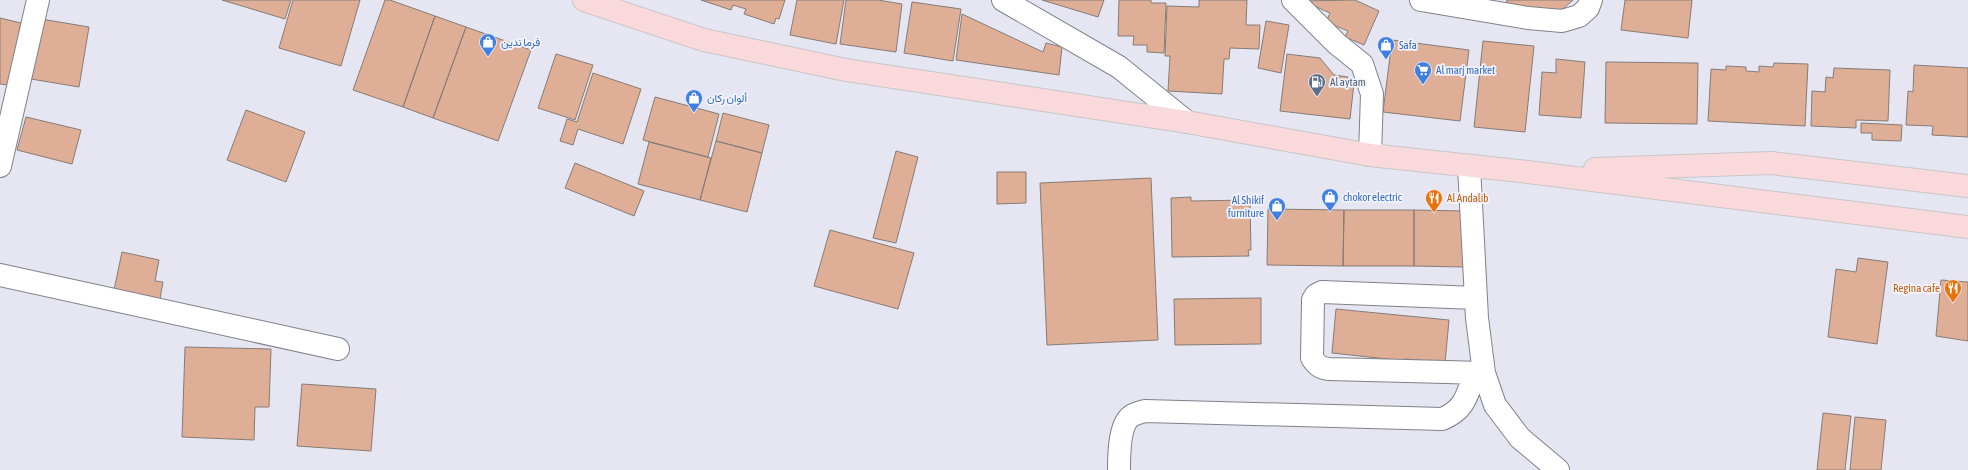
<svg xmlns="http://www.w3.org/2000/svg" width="1968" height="470" font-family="'Asap Condensed',Vazirmatn,sans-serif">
	<rect width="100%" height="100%" fill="#e5e6f1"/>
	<!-- building -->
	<path fill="#dfae96" stroke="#867c77" d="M 222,0 L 291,0 L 285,19 Z
		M 293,0 L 360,0 L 341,66 L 279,48 Z
		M 385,0 L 390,0 L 435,16 L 403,107 L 353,90 Z
		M 701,0 L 785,0 L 779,19 L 776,18 L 774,24 L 744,14 L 746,9 L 733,5 L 731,10 Z
		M 797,0 L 844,0 L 836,44 L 790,35 Z
		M 846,0 L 878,0 L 902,4 L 896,52 L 840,44 Z
		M 1042,0 L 1104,0 L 1098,17 Z
		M 1119,0 L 1151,0 L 1151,3 L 1166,3 L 1164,53 L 1147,52 L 1147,45 L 1133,45 L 1134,36 L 1118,36 Z
		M 1199,0 L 1247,0 L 1246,25 L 1260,25 L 1259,49 L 1230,48 L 1229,59 L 1224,59 L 1222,94 L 1168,91 L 1170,56 L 1165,56 L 1167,6 L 1199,7 Z
		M 1355,0 L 1379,11 L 1364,45 L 1345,37 L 1348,31 L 1326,22 L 1330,13 L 1303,1 Z
		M 1507,0 L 1573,0 L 1556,15 L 1506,7 Z
		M 1625,0 L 1692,0 L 1688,38 L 1621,30 Z
		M 912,2 L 961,9 L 953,61 L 904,53 Z
		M 962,14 L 1043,52 L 1046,43 L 1062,47 L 1059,75 L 956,60 Z
		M 435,16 L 466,27 L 433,118 L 403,107 Z
		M 0,18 L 21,23 L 8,85 L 0,84 Z
		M 41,19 L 89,27 L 79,87 L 31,79 Z
		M 1266,21 L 1289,25 L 1281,73 L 1258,68 Z
		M 466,27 L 531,50 L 498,141 L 433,118 Z
		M 1392,40 L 1469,50 L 1460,121 L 1383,112 Z
		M 1483,41 L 1534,46 L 1525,132 L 1474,127 Z
		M 556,54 L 593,65 L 575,120 L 538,108 Z
		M 1287,54 L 1320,58 L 1334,75 L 1348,77 L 1347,82 L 1354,83 L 1350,119 L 1280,111 Z
		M 1556,59 L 1585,62 L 1581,118 L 1539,115 L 1542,72 L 1556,73 Z
		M 1606,62 L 1698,63 L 1697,124 L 1605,123 Z
		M 1774,63 L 1808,64 L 1805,126 L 1708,121 L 1711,69 L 1726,70 L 1726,66 L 1746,67 L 1746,71 L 1759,72 L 1759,66 L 1773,67 Z
		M 1914,65 L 1968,68 L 1968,137 L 1932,135 L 1933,126 L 1906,125 L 1908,91 L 1913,92 Z
		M 1834,68 L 1890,70 L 1888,121 L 1856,120 L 1856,128 L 1811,126 L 1812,91 L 1825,92 L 1826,77 L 1833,78 Z
		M 593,73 L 641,89 L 623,144 L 578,129 L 573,145 L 560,141 L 567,119 L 577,122 Z
		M 655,97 L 719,114 L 708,157 L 643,140 Z
		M 246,110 L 305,132 L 286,182 L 227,160 Z
		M 723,113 L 769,125 L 762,153 L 716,141 Z
		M 26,117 L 81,130 L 72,164 L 17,150 Z
		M 1861,123 L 1902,125 L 1901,141 L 1872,140 L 1872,133 L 1861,133 Z
		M 716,141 L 762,153 L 747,212 L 700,200 Z
		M 649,142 L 711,158 L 700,200 L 638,184 Z
		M 896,151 L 918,157 L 896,243 L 873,238 Z
		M 575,163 L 644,191 L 634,216 L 565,188 Z
		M 997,172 L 1026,172 L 1026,203 L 997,204 Z
		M 1151,178 L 1158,340 L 1047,345 L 1040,183 Z
		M 1191,197 L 1191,201 L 1248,200 L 1248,205 L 1250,205 L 1251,250 L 1248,250 L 1249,256 L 1172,257 L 1171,198 Z
		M 1268,209 L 1344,210 L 1343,266 L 1267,265 Z
		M 1344,210 L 1414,210 L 1414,266 L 1343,266 Z
		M 1414,210 L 1464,211 L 1463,267 L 1414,266 Z
		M 830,230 L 914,253 L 898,309 L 814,286 Z
		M 122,252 L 159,260 L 155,281 L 163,282 L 160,299 L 114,290 Z
		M 1858,258 L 1888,262 L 1877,344 L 1828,337 L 1836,269 L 1856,272 Z
		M 1941,280 L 1968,282 L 1968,341 L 1936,336 Z
		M 1261,298 L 1261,344 L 1175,345 L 1174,299 Z
		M 1336,309 L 1449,320 L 1445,363 L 1405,359 L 1405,361 L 1332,353 Z
		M 185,347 L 271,349 L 269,407 L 255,407 L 254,440 L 182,437 Z
		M 302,384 L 376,389 L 371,451 L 297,446 Z
		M 1823,413 L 1851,416 L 1845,470 L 1817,470 Z
		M 1855,417 L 1886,420 L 1881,470 L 1850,470 Z"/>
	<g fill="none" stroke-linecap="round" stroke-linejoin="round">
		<!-- minor casing -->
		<g stroke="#81818b" stroke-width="24">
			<path id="minor" d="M 1003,0 L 1119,67 L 1187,122
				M 1293,0 L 1337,44 L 1362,64 L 1372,94 L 1370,155
				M 1421,0 L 1528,18 L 1562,21 L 1579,16 L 1588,8 L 1591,0
				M 0,166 L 38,0
				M 1469,166 L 1477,318 L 1484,373 L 1495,405 L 1520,438 L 1558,470
				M 0,275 L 338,349
				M 1476,298 L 1322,292 L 1316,295 L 1313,300 L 1312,358 C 1317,366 1321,368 1329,369 L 1484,373
				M 1119,470 C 1119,456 1119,422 1133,415 C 1137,413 1142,412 1145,411 L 1442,419 C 1465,410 1467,395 1475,373"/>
		</g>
		<!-- major casing -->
		<g stroke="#c7c7c8" stroke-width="24">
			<path id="major" d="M 584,0 L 704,40 L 846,70 L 1187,122 L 1370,155 L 1528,172 L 1968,227
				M 1595,169 L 1771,163 L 1968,186"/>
		</g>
		<!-- minor -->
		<use href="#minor" stroke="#fff" stroke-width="22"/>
		<!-- major -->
		<use href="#major" stroke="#fad9dd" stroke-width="22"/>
	</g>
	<!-- icons -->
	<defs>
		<g id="shop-pin" transform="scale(0.9)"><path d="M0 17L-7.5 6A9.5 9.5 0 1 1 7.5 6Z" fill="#3f7fe0" stroke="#f2f3fe"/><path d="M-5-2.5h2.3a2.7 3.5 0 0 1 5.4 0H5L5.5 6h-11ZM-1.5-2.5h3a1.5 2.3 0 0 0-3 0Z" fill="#fff"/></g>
		<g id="supermarket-pin" transform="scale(0.9)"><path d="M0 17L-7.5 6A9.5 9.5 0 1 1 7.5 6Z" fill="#3f7fe0" stroke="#f2f3fe"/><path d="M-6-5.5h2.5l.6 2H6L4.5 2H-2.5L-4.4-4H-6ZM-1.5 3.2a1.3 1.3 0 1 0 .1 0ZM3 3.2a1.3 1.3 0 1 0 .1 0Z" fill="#fff"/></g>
		<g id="fuel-pin" transform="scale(0.9)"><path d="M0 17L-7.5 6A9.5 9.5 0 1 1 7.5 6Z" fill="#5c6f8a" stroke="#f2f3fe"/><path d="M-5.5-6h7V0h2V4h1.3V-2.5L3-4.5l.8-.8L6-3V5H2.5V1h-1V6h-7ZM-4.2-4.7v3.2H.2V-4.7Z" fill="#fff"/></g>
		<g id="restaurant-pin" transform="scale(0.9)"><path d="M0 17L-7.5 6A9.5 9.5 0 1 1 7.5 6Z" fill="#e8710a" stroke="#f2f3fe"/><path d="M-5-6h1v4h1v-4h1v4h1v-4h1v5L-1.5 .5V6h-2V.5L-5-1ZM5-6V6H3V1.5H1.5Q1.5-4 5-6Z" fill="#fff"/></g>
	</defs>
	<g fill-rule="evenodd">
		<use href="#shop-pin" x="488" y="42"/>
		<use href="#shop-pin" x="1386" y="45"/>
		<use href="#supermarket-pin" x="1423" y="70"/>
		<use href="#fuel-pin" x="1317" y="82"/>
		<use href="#shop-pin" x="694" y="98"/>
		<use href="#shop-pin" x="1330" y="197"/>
		<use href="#restaurant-pin" x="1434" y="198"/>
		<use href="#shop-pin" x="1277" y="206"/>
		<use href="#restaurant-pin" x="1953" y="288"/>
	</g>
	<g text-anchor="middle" stroke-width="3.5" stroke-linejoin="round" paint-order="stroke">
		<!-- shop labels -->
		<g font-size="11" fill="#366cbe" stroke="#f2f3fe" text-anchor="start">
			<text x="501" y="46">فرما ندين</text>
			<text x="1399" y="49">Safa</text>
			<text x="1436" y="74">Al marj market</text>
			<text x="707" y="102">ألوان ركان</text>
			<text x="1343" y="201">chokor electric</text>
			<text x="1264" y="204" text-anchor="end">Al Shikif<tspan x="1264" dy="13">furniture</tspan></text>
		</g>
		<!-- service labels -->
		<g font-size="11" fill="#4e5e75" stroke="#f2f3fe" text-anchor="start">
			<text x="1330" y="86">Al aytam</text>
		</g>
		<!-- food labels -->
		<g font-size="11" fill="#c56008" stroke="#f2f3fe" text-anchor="start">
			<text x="1447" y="202">Al Andalib</text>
			<text x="1940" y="292" text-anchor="end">Regina cafe</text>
		</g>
	</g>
</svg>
